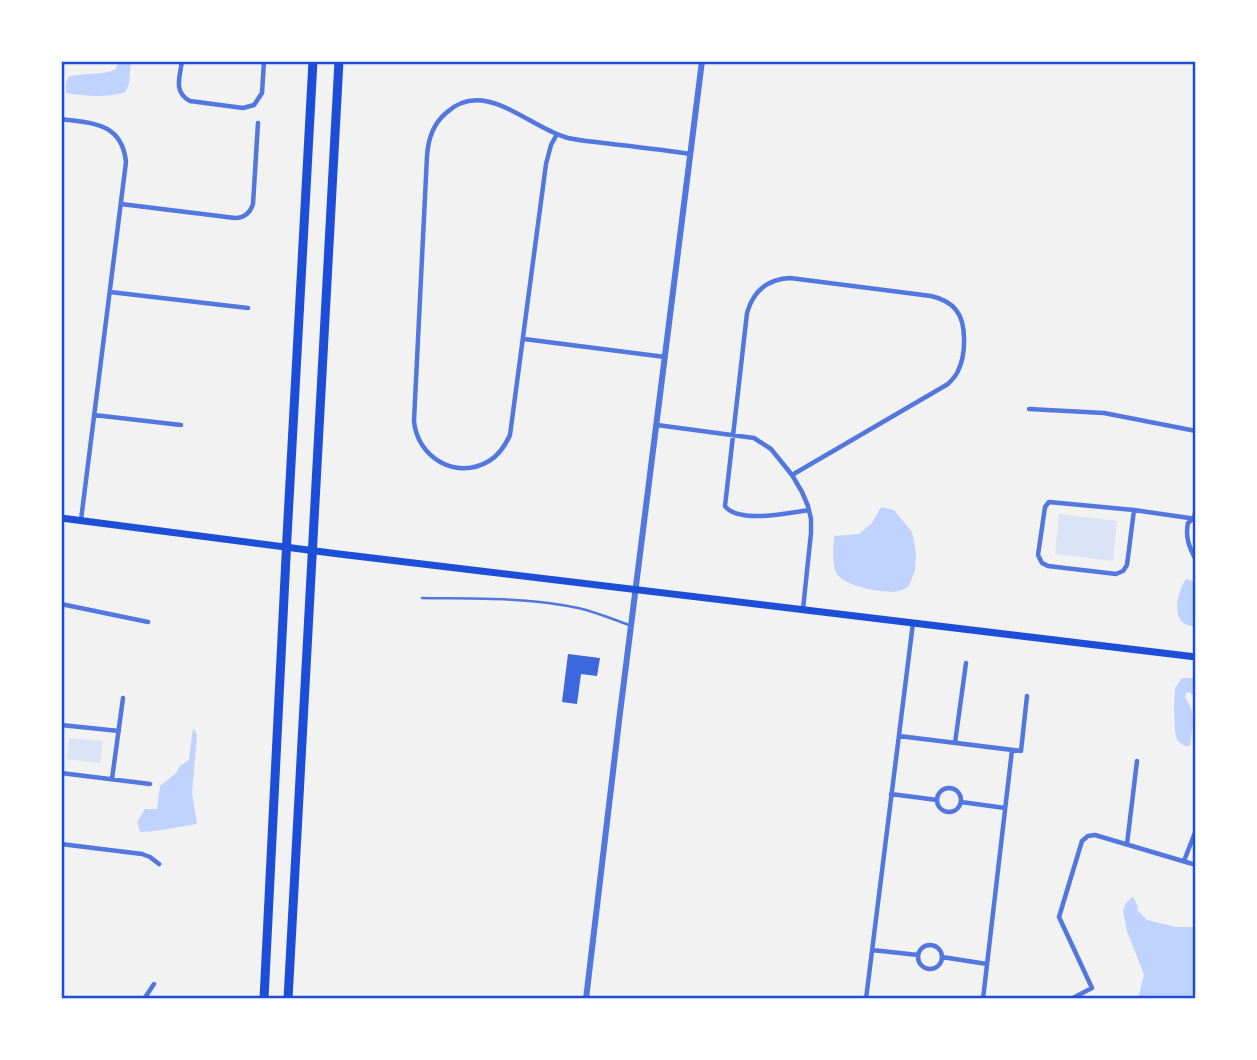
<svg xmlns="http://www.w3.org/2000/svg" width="1257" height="1060" font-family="Karla,sans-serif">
	<rect width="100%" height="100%" fill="#f2f2f2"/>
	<!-- green -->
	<path fill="#dbe4f7" d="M 1059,514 L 1117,521 L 1113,561 L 1055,554 Z
		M 69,738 L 103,741 L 100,763 L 67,759 Z"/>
	<!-- water -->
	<path fill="#bfd3fe" d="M 118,61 L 131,61 L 129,84 L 125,92 C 109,98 83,96 66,93 L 66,85 L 68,77 C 84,72 103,76 116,69 Z
		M 881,507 L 894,510 L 912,532 L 916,553 L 915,570 L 909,586 C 906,588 903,590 899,591 C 885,594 846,587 837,574 C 831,565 834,547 834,536 L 859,534 L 872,523 Z
		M 1186,579 L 1196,582 L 1196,626 C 1169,628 1176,593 1186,579 Z
		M 1182,678 L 1192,678 L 1196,679 L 1196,696 L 1193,695 L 1189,692 L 1186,693 L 1185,697 C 1197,714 1192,726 1190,746 L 1184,746 L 1177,740 L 1175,731 L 1174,707 L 1175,688 Z
		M 193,728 L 197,735 L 192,793 L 197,824 L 156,831 L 140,832 L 137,822 L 145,809 L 157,809 L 160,786 L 176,773 L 180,766 L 189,760 Z
		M 1133,896 L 1137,905 L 1138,911 L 1147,920 L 1176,927 L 1193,927 L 1196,928 L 1196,999 L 1138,999 L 1144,975 L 1127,931 L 1123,911 L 1126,903 Z"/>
	<!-- building -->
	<path fill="#3d67dc" d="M 568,654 L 600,658 L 597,676 L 581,674 L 577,704 L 562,702 Z"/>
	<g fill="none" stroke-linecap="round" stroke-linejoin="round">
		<!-- service -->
		<path stroke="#5277de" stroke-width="2.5" d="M 422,598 C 474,599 527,597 578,608 C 596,612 612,619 629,625"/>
		<!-- minor -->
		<path stroke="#5277de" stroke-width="4.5" d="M 182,61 C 180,77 173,92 190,101 L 243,108 L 254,105 L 262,93 L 264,61
			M 61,119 C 93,123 122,123 126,162 L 81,520
			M 557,134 L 551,145 L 546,164 L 510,435 C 505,446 499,455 489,461 C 456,481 417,457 414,421 L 427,156 C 428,140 433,124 446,113 C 485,77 529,128 568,138 C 582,141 596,142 611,144 C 637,147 664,150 690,154
			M 121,204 L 235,218 C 245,218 250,213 253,204 L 258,123
			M 110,292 L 248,308
			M 524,339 L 665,357
			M 1029,409 L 1104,413 L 1196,431
			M 94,415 L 181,425
			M 657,425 L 754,438 L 771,449 L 792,475 L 802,492 L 808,506 L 811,519 L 811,533 L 803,609
			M 792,475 L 948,384 C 952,380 956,376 958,371 C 966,355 967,323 956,310 C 950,302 940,298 931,296 L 790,278 C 767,279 753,292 747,313 L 725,506 C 738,524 789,513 809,510
			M 1049,502 L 1134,510 L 1127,565 L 1123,571 L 1116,574 L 1048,566 L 1042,563 L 1038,555 L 1045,507 Z
			M 1196,508 L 1194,518 L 1188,523 C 1185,537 1189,547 1196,560
			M 1134,510 L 1196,519
			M 61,604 L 148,622
			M 61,725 L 119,731
			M 899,736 L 1021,751 L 1027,696
			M 955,743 L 966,663
			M 61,773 L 150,784
			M 112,779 L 123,698
			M937 800a12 12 0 1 1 24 0a12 12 0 1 1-24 0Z
			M 891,794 L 937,800
			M 961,802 L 1005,808
			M 61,844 L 142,854 L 150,857 L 159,864
			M 1127,844 L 1137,761
			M 1184,861 L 1196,830
			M918 957a12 12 0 1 1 24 0a12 12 0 1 1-24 0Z
			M 872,950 L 918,955
			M 942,957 L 987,964
			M 144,999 L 154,984
			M 866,999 L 913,623
			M 983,999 L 1012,750
			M 1071,999 L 1092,988 L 1059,917 L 1082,841 L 1088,836 L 1095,835 L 1196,865"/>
		<!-- tertiary -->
		<path stroke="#5277de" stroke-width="6" d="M 586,999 L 619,721 L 702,61"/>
		<!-- secondary -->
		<path stroke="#1d4ed8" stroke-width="7" d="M 61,518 L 339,554 L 1196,657"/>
		<!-- motorway -->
		<path stroke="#1d4ed8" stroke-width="9" d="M 264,999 L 287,537 L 313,61
			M 288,999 L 339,61"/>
	</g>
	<!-- border -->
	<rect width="1257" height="1060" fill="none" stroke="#ffffff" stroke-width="126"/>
	<rect x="63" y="63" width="1131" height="934" fill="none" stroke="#1d4ed8" stroke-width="2.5"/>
</svg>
